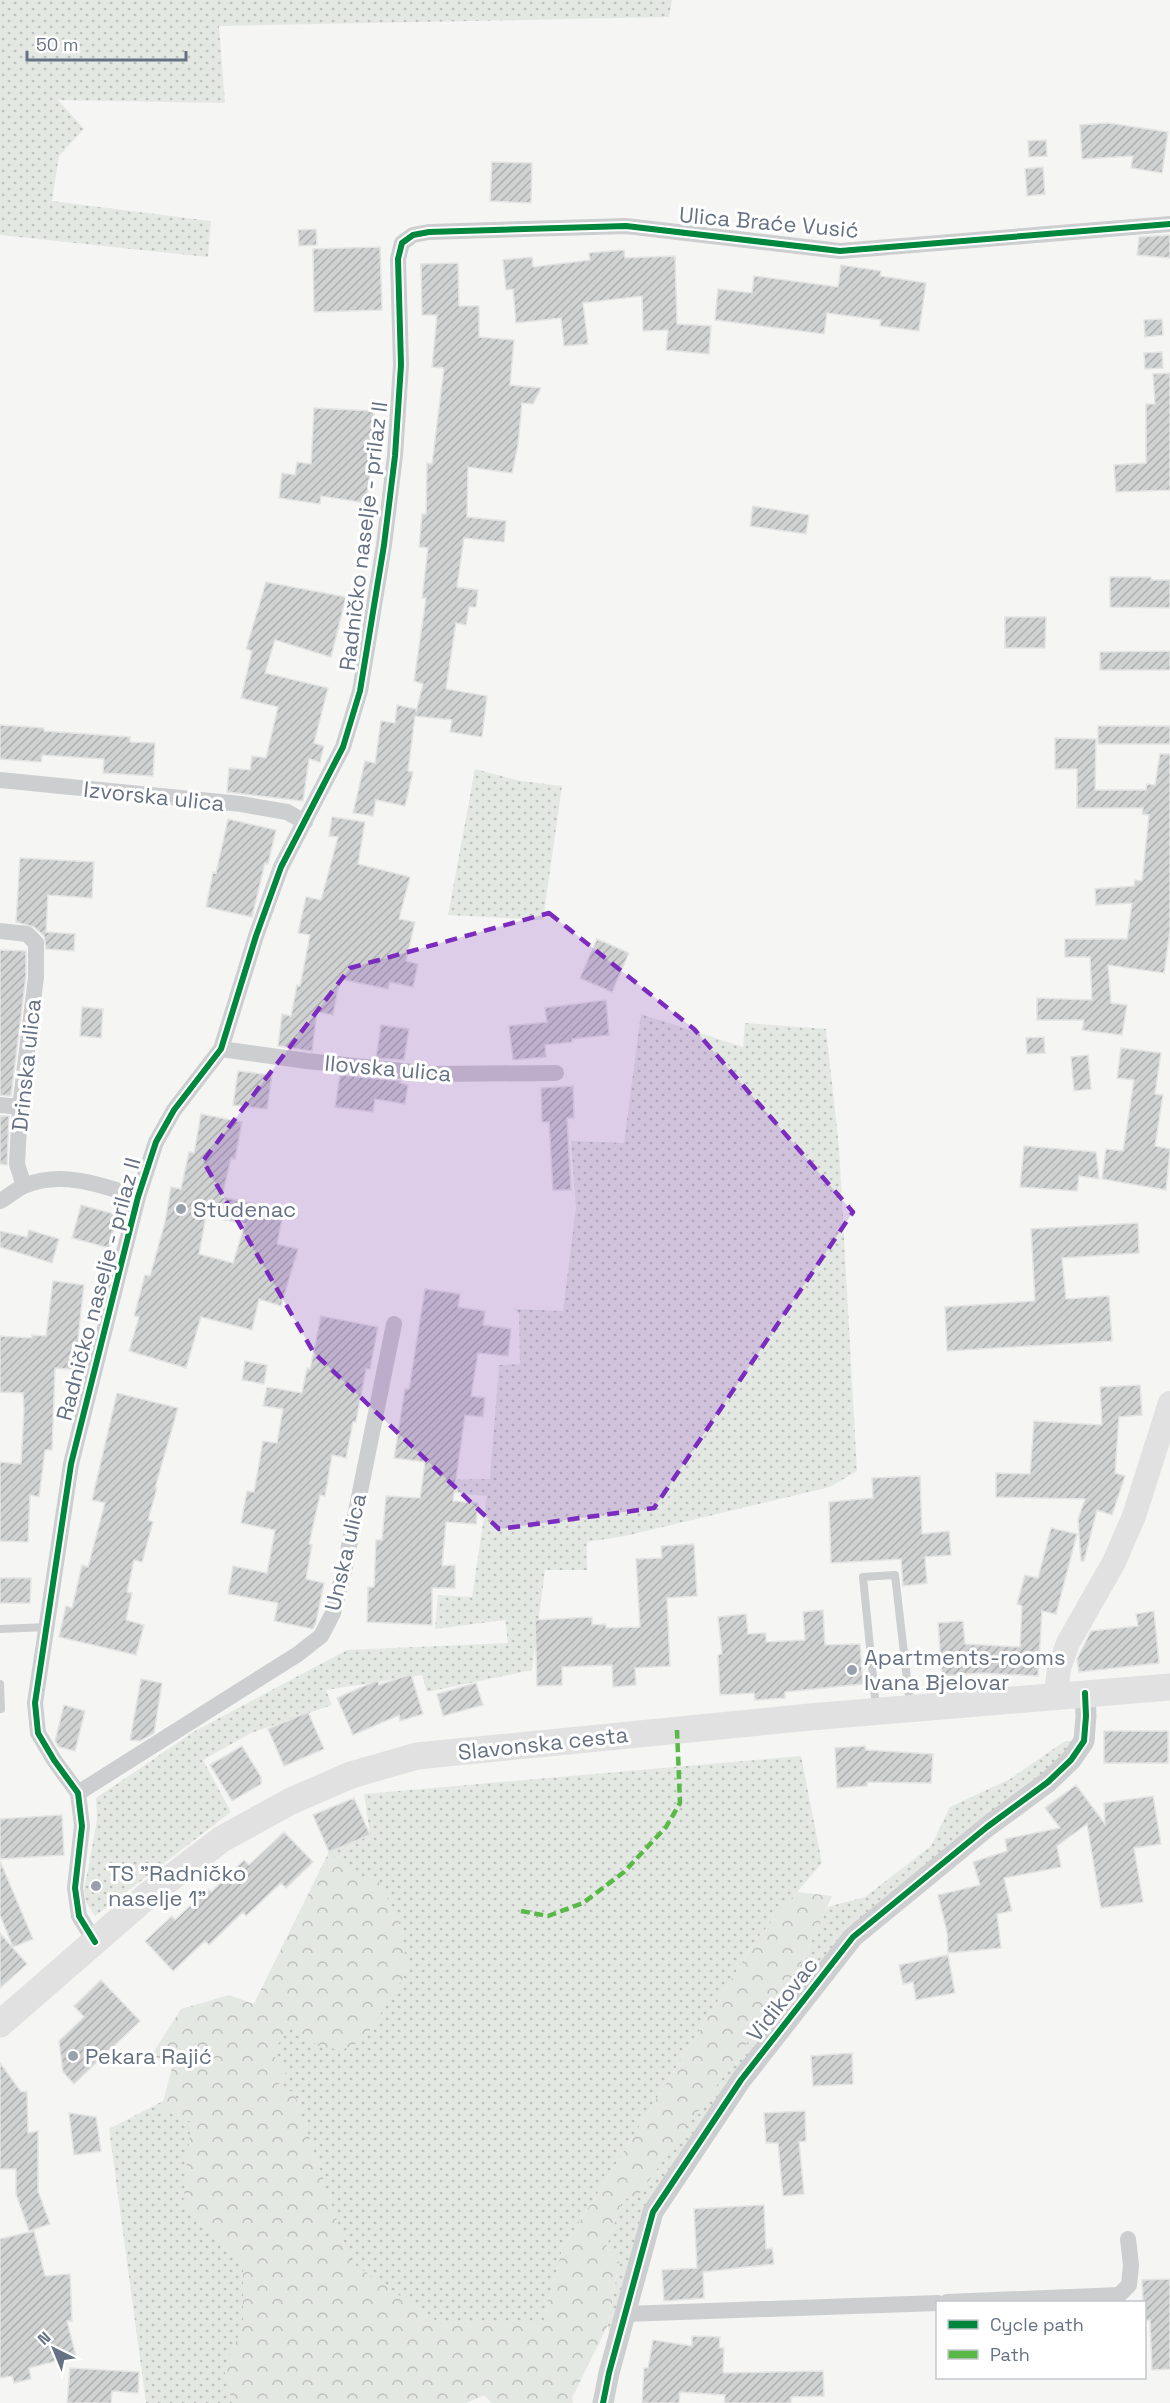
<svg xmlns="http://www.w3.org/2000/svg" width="1170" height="2403" font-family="'Space Grotesk',sans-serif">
	<defs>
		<pattern id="green-dots" width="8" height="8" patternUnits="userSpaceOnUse" patternTransform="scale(1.5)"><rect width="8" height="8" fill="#e4e8e2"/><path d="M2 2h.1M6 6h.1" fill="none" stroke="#bdc0bd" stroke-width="1.8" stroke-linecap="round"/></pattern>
		<pattern id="forest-crowns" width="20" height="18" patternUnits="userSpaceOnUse" patternTransform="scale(1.5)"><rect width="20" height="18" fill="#e4e8e2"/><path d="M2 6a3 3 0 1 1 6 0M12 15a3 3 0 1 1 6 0" fill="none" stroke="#bdc0bd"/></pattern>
		<pattern id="building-hatch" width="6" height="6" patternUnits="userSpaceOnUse" patternTransform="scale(1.5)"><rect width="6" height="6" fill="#d0d1d1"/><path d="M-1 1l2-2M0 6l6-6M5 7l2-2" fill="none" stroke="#adaeaf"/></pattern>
	</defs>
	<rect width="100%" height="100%" fill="#f5f5f4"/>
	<!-- green -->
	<path fill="url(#green-dots)" d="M 0,0 L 672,0 L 669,17 L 219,26 L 225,103 L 58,100 L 84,129 L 59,156 L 52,201 L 211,221 L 208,257 L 0,235 Z
		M 475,769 L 521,781 L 562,786 L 543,920 L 448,915 Z
		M 641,1014 L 743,1047 L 745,1023 L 826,1029 L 839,1147 L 857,1471 L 830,1487 L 625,1536 L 587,1542 L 587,1570 L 545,1570 L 532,1670 L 427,1692 L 422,1675 L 326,1690 L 332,1705 L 251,1733 L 203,1760 L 231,1812 L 95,1916 L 86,1902 L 84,1891 L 97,1820 L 96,1798 L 195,1731 L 347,1650 L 508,1643 L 505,1620 L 435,1629 L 438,1595 L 472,1597 L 487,1496 L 433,1491 L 432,1480 L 490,1479 L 499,1365 L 520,1364 L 519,1313 L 514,1309 L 563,1311 L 576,1208 L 571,1141 L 624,1143 Z
		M 1065,1741 L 1084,1741 L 853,1937 L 653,2212 L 613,2358 L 608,2325 L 619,2262 L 606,2248 L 623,2198 L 727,2070 L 797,1973 L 827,1907 L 865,1897 L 931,1846 L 950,1807 L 1010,1779 Z
		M 801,1756 L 822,1863 L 756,1940 L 562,2250 L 523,2403 L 492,2403 L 484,2395 L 466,2403 L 146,2403 L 109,2129 L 221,2071 L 329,1852 L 370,1834 L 364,1794 Z"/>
	<!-- forest -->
	<path fill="url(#forest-crowns)" d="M 329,1852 L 358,1878 L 377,1878 L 399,1922 L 408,1970 L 364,2040 L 342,2050 L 318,2046 L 289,2025 L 272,2055 L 288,2069 L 277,2087 L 294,2092 L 351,2262 L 441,2324 L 543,2324 L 562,2250 L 756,1940 L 797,1892 L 832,1896 L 797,1973 L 635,2200 L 623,2198 L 606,2248 L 619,2262 L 608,2325 L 572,2398 L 573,2403 L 492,2403 L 484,2395 L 466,2403 L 232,2403 L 224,2369 L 243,2325 L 243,2265 L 183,2205 L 191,2122 L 161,2109 L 173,2064 L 151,2056 L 181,2009 L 229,1995 L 254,2004 Z"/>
	<!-- building -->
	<path fill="url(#building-hatch)" stroke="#e4e4e4" stroke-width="1.5" fill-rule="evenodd" d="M 1108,123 L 1168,132 L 1162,173 L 1131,168 L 1133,156 L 1082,159 L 1080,125 Z
		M 1046,140 L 1047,156 L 1029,157 L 1028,141 Z
		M 492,162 L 532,163 L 531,203 L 490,201 Z
		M 1043,167 L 1045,194 L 1027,196 L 1025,169 Z
		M 316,229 L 317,245 L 299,246 L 298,230 Z
		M 1170,235 L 1170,258 L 1137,255 L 1139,237 Z
		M 380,247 L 382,310 L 314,312 L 313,249 Z
		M 624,250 L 625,258 L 675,256 L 677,324 L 711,326 L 709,354 L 666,350 L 668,330 L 643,331 L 642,296 L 583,303 L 588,344 L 564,346 L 561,318 L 516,323 L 513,289 L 506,290 L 503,260 L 532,257 L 533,267 L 590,260 L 589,253 Z
		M 458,263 L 459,306 L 479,306 L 479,337 L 514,340 L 510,385 L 541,388 L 533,404 L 522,403 L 518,445 L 512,473 L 468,467 L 467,517 L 506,521 L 504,542 L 464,538 L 457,587 L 478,590 L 476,607 L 469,607 L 466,625 L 456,623 L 446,689 L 487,696 L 482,737 L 450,732 L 452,720 L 415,716 L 408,771 L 413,772 L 405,806 L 376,800 L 373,816 L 353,813 L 365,761 L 375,763 L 381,721 L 395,723 L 397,705 L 416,709 L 416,712 L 423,684 L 414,681 L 426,598 L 422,598 L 428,548 L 419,547 L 422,514 L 426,514 L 427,463 L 432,464 L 444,368 L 432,367 L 437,315 L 422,315 L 421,264 Z
		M 841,265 L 881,271 L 880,276 L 926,283 L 919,331 L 880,326 L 881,320 L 827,313 L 824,334 L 715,320 L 718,289 L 752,293 L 754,276 L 838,287 Z
		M 1162,319 L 1163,335 L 1145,337 L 1144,320 Z
		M 1162,352 L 1163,368 L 1145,369 L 1144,353 Z
		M 1170,373 L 1170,490 L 1116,492 L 1114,465 L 1146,463 L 1146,404 L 1155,404 L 1153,374 Z
		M 314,408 L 374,411 L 371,466 L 366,503 L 321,496 L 320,504 L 279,498 L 282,473 L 295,475 L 297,462 L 311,464 Z
		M 753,506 L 809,515 L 806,534 L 750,526 Z
		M 1110,577 L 1151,577 L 1151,580 L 1170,580 L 1170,608 L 1110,607 Z
		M 266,582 L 346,597 L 331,657 L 275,640 L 265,673 L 328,688 L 314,743 L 324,746 L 320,762 L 309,759 L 303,801 L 227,792 L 229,768 L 250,770 L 252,756 L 266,758 L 278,707 L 241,698 L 252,651 L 246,649 Z
		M 1005,617 L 1046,617 L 1045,648 L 1005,648 Z
		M 1170,651 L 1170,670 L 1100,670 L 1100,652 Z
		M 0,725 L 44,728 L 44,731 L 130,737 L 130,742 L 155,743 L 153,776 L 103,773 L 104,759 L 42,755 L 41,762 L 0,759 Z
		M 1098,726 L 1170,726 L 1170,744 L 1098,744 Z
		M 1055,738 L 1096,739 L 1095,790 L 1146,790 L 1147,784 L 1155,785 L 1160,754 L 1170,754 L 1170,931 L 1164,973 L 1108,965 L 1111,1003 L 1127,1005 L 1122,1035 L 1082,1030 L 1084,1020 L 1037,1020 L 1037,998 L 1092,1000 L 1090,957 L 1065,957 L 1065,939 L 1127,939 L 1132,903 L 1096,905 L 1095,889 L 1134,886 L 1135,880 L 1142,881 L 1149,815 L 1142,814 L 1143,808 L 1077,808 L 1077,769 L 1055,769 Z
		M 332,817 L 365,822 L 358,864 L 410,877 L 399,919 L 415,922 L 406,961 L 418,964 L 413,987 L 390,982 L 388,989 L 340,979 L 333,1015 L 317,1012 L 312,1051 L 278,1046 L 282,1014 L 291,1016 L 297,985 L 300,986 L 310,935 L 298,933 L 306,897 L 321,900 L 338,837 L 329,836 Z
		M 228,819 L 276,830 L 268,864 L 265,863 L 252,917 L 206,907 L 213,872 L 216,873 Z
		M 20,858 L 94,862 L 92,898 L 48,895 L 46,932 L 75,934 L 74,951 L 46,949 L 44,936 L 34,927 L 16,922 Z
		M 597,939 L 629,953 L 612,992 L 580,978 Z
		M 0,950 L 26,951 L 26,976 L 11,1096 L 0,1095 Z
		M 606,1000 L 609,1035 L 572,1039 L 572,1042 L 545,1045 L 546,1057 L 513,1060 L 509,1026 L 547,1022 L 545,1008 Z
		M 82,1007 L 103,1009 L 101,1038 L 80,1036 Z
		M 381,1025 L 409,1029 L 404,1060 L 376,1058 Z
		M 1044,1037 L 1045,1053 L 1027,1054 L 1026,1038 Z
		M 1121,1048 L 1161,1053 L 1155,1094 L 1163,1095 L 1155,1146 L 1170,1149 L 1166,1190 L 1102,1179 L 1106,1149 L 1123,1151 L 1134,1080 L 1117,1078 Z
		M 1088,1055 L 1091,1089 L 1074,1091 L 1071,1057 Z
		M 238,1071 L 272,1075 L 267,1109 L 233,1105 Z
		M 340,1075 L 400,1081 L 400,1083 L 408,1085 L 405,1104 L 375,1099 L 373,1112 L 335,1107 Z
		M 573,1086 L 574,1118 L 567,1118 L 571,1190 L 553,1190 L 549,1122 L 542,1122 L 541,1088 Z
		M 201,1114 L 242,1122 L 235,1159 L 231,1158 L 222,1197 L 284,1210 L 277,1244 L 298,1249 L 281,1306 L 259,1299 L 252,1330 L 201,1317 L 186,1368 L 129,1351 L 139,1317 L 134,1316 L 145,1275 L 150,1276 L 165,1222 L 171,1187 L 181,1189 L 189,1152 L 194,1153 ZM 206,1216 L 245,1224 L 233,1263 L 199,1254 Z
		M 0,1116 L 9,1116 L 7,1165 L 0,1164 Z
		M 1024,1146 L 1096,1152 L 1099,1179 L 1079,1176 L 1077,1191 L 1020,1187 Z
		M 81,1205 L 118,1215 L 109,1248 L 72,1238 Z
		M 1138,1223 L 1139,1253 L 1062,1258 L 1066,1299 L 1109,1296 L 1112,1341 L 947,1351 L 945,1307 L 1035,1301 L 1031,1229 Z
		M 29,1230 L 59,1239 L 52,1263 L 0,1247 L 0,1231 L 27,1237 Z
		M 53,1281 L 84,1285 L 78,1338 L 84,1339 L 82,1370 L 55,1368 L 52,1450 L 45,1450 L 39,1497 L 30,1495 L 28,1542 L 0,1541 L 0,1462 L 21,1464 L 24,1410 L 23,1393 L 0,1392 L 0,1336 L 32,1338 L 32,1335 L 46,1336 Z
		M 425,1289 L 460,1294 L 458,1307 L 485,1311 L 483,1325 L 511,1329 L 508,1356 L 478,1353 L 471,1396 L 485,1398 L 483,1417 L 465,1415 L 453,1501 L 478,1503 L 476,1524 L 446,1522 L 442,1566 L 455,1565 L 455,1588 L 432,1588 L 432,1625 L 367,1622 L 368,1587 L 374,1587 L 376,1540 L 382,1540 L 386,1496 L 420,1498 L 425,1462 L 394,1458 L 405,1389 L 409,1389 Z
		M 321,1316 L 378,1327 L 370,1369 L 366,1369 L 356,1422 L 353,1422 L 346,1458 L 332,1455 L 325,1496 L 320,1495 L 309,1544 L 312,1545 L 306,1579 L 324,1583 L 316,1622 L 313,1629 L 274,1621 L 278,1603 L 228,1594 L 233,1566 L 267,1573 L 275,1530 L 241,1523 L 247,1491 L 254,1492 L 263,1441 L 277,1443 L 283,1409 L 263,1406 L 267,1387 L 302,1393 L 307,1368 L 310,1369 Z
		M 245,1361 L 267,1365 L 264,1384 L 242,1380 Z
		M 1140,1385 L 1142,1415 L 1119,1417 L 1115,1473 L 1125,1476 L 1112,1515 L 1097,1510 L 1084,1561 L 1081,1561 L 1078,1519 L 1085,1499 L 996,1497 L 996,1473 L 1030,1474 L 1034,1421 L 1102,1425 L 1100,1387 Z
		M 117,1393 L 178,1408 L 155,1488 L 157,1488 L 148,1520 L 153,1522 L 142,1562 L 134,1560 L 127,1592 L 132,1593 L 126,1620 L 144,1625 L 136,1655 L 59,1637 L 66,1606 L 72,1608 L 82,1565 L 88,1567 L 105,1503 L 92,1500 Z
		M 920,1476 L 922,1534 L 949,1531 L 951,1555 L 925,1557 L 927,1583 L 903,1586 L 901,1559 L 831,1563 L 829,1502 L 873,1498 L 872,1478 Z
		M 1051,1528 L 1077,1534 L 1056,1614 L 1042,1611 L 1038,1676 L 981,1673 L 942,1676 L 938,1623 L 963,1621 L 965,1644 L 1020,1647 L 1022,1606 L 1017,1604 L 1025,1575 L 1038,1578 Z
		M 694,1544 L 697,1596 L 667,1598 L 670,1666 L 635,1668 L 636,1685 L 613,1687 L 612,1665 L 562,1667 L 562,1685 L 537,1686 L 535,1620 L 592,1617 L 592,1625 L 606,1624 L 606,1628 L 640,1627 L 636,1559 L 662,1558 L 661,1546 Z
		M 0,1578 L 31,1578 L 30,1603 L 0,1603 Z
		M 823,1610 L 825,1645 L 860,1644 L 863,1684 L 785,1692 L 785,1698 L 755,1700 L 754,1693 L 720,1695 L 718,1655 L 722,1654 L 718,1617 L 746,1614 L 748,1634 L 766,1633 L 766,1642 L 805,1640 L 803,1612 Z
		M 1154,1611 L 1159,1663 L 1079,1672 L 1077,1659 L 1091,1631 L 1138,1626 L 1136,1614 Z
		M 411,1674 L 423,1714 L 400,1721 L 399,1715 L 353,1735 L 337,1698 L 378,1680 L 379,1685 Z
		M 141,1679 L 162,1683 L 154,1733 L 140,1741 L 130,1740 Z
		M 476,1683 L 483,1705 L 443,1716 L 437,1694 Z
		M 64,1705 L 85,1711 L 75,1751 L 59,1747 L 55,1741 Z
		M 308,1712 L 324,1749 L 284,1766 L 268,1729 Z
		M 1104,1731 L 1168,1731 L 1168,1763 L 1104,1763 Z
		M 242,1746 L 261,1777 L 261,1784 L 232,1801 L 210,1765 Z
		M 865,1746 L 866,1750 L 933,1754 L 931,1783 L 867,1782 L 867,1786 L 837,1788 L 835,1748 Z
		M 1076,1785 L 1105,1824 L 1104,1803 L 1153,1796 L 1161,1844 L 1134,1848 L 1143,1902 L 1101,1908 L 1087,1824 L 1057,1846 L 1061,1867 L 1004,1878 L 1012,1911 L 997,1914 L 1001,1948 L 948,1953 L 947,1932 L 938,1895 L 980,1885 L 973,1862 L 1007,1851 L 1005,1839 L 1060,1828 L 1045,1808 Z
		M 354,1798 L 370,1835 L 329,1852 L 313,1815 Z
		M 62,1815 L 64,1855 L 0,1859 L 0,1819 Z
		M 284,1832 L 313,1862 L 286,1888 L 281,1883 L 246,1916 L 243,1912 L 209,1945 L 205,1941 L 173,1971 L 145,1941 L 172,1916 L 175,1920 L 208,1889 L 211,1892 L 244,1860 L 249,1865 Z
		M 0,1861 L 33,1939 L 13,1947 L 0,1915 Z
		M 0,1933 L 27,1964 L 0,1988 Z
		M 948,1955 L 955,1993 L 916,2000 L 913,1982 L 903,1984 L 899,1965 Z
		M 101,1980 L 140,2021 L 74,2084 L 63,2072 L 59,2041 L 84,2017 L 74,2006 Z
		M 852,2053 L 853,2084 L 813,2086 L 811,2056 Z
		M 0,2063 L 21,2092 L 27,2091 L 28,2133 L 38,2131 L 38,2191 L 50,2224 L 29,2231 L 16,2194 L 16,2169 L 0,2169 Z
		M 805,2111 L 806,2141 L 799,2142 L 804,2194 L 783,2196 L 778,2143 L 766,2143 L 764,2113 Z
		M 69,2113 L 96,2117 L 101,2151 L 74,2155 Z
		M 764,2205 L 766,2249 L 772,2248 L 774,2264 L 703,2272 L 704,2298 L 664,2301 L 662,2270 L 697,2268 L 694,2209 Z
		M 34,2231 L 45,2276 L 70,2274 L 72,2321 L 67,2321 L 76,2356 L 29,2368 L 31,2379 L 14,2383 L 12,2376 L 0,2378 L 0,2239 Z
		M 1170,2279 L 1170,2369 L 1152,2370 L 1150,2320 L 1144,2321 L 1142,2280 Z
		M 692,2336 L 720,2337 L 719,2348 L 724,2348 L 723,2373 L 823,2371 L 824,2396 L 791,2397 L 791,2403 L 724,2403 L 725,2395 L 680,2392 L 679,2403 L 642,2403 L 644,2368 L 648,2368 L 653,2340 L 692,2346 Z
		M 70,2368 L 139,2372 L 138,2393 L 112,2391 L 111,2403 L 67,2403 Z"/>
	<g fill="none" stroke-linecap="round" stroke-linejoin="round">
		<!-- service -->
		<path stroke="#cdcecf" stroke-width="8" d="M 0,1629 L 47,1627
			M 0,1684 L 1,1709
			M 876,1707 L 863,1577 L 895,1575 L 910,1705"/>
		<!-- minor -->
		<path stroke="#cdcecf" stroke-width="16" d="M 0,780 L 241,804 L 287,812 L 305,822
			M 0,931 L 27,934 L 36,943 L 36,977 L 20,1107 L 17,1164 L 24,1186
			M 221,1049 L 307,1061 L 432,1074 L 556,1073
			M 0,1105 L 20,1107
			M 0,1201 C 8,1197 15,1190 24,1186 C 61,1170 102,1185 138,1197
			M 78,1793 L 298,1654 L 321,1636 L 333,1613 L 345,1566 L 394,1324
			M 95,1942 L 79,1916 L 75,1888 L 82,1826 L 78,1793 L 54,1760 L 38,1733 L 35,1703 L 71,1464 L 138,1197 L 156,1142 L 174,1110 L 221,1049 L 256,936 L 281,867 L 343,747 L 360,691 L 384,545 L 395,456 L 401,365 L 398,259 L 402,243 L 413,235 L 429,232 L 626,226 L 840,251 L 1170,224
			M 947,2302 L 1119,2295 L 1129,2285 L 1131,2265 L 1128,2239
			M 625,2314 L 938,2303"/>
		<!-- tertiary -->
		<path stroke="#cdcecf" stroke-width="21" d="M 603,2403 L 609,2373 L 653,2212 L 741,2080 L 853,1937 L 987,1827 L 1048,1782 L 1071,1760 L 1084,1741 L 1086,1716 L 1085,1693"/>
		<!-- secondary -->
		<path stroke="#e1e1e1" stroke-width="24" d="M 1056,1695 L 1059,1668 L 1068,1643 L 1114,1562 L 1134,1516 L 1170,1403"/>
		<!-- primary -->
		<path stroke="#e1e1e1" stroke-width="27" d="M 0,2024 L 147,1896 L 222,1839 L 291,1801 L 351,1775 L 417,1756 L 810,1717 L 1170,1687"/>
		<!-- quiet -->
		<path stroke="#58b947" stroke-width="4.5" stroke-dasharray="9 4.5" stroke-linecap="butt" d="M 521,1911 L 548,1916 L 583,1903 L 624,1872 L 666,1827 L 680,1803 L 677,1730"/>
		<!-- cycleway casing -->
		<g stroke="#fff" stroke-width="10">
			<path id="cycleway" d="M 95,1942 L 79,1916 L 75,1888 L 82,1826 L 78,1793 L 54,1760 L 38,1733 L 35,1703 L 71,1464 L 138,1197 L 156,1142 L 174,1110 L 221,1049 L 256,936 L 281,867 L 343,747 L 360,691 L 384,545 L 395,456 L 401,365 L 398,259 L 402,243 L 413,235 L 429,232 L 626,226 L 840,251 L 1170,224
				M 603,2403 L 609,2373 L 653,2212 L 741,2080 L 853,1937 L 987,1827 L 1048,1782 L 1071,1760 L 1084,1741 L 1086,1716 L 1085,1693"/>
		</g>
		<!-- cycleway -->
		<use href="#cycleway" stroke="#00873e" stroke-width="6"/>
	</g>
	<!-- marked area -->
	<path fill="#7b2cbf" fill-opacity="0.2" stroke="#7b2cbf" stroke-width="4.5" stroke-dasharray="12 8" stroke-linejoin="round" d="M 549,913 L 694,1029 L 853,1212 L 654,1508 L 499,1529 L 314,1353 L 203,1161 L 350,968 Z"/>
	<!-- markers -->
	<g fill="#98a0ab" stroke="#fff" stroke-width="2">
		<circle cx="181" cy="1209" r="6"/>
		<circle cx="852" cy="1670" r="6"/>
		<circle cx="96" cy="1886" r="6"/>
		<circle cx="73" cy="2056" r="6"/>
	</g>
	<g text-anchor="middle" stroke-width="6" stroke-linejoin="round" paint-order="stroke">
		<!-- street labels -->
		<g font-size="22" fill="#667283" stroke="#fff">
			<text transform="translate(769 222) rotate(5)" y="8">Ulica Braće Vusić</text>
			<text transform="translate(363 536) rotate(-83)" y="8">Radničko naselje - prilaz II</text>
			<text transform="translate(154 796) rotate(6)" y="8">Izvorska ulica</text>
			<text transform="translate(26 1065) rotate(-84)" y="8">Drinska ulica</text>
			<text transform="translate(388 1068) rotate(5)" y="8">Ilovska ulica</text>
			<text transform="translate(98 1289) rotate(-75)" y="8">Radničko naselje - prilaz II</text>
			<text transform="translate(345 1552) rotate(-77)" y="8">Unska ulica</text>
			<text transform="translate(543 1743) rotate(-6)" y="8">Slavonska cesta</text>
			<text transform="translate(782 1999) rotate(-52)" y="8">Vidikovac</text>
		</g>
		<!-- poi labels -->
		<g font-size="22" fill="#667283" stroke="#fff" text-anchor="start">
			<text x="193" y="1217">Studenac</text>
			<text x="864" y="1665">Apartments-rooms<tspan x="864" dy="25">Ivana Bjelovar</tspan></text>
			<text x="108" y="1881">TS "Radničko<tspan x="108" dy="25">naselje 1"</tspan></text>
			<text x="85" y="2064">Pekara Rajić</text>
		</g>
	</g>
	<!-- legend -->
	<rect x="936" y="2301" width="210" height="78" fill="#ffffff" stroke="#c2c7cd" stroke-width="1.5"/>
	<rect x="948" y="2320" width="30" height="9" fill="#00873e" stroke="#c2c7cd" stroke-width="1.5"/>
	<text x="990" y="2331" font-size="18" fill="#667283">Cycle path</text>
	<rect x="948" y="2350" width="30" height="9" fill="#58b947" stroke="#c2c7cd" stroke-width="1.5"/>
	<text x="990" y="2361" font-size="18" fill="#667283">Path</text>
	<!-- north arrow -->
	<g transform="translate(54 2349) rotate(317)" stroke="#ffffff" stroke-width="4.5" paint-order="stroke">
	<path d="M0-4.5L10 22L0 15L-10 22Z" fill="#667283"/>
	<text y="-9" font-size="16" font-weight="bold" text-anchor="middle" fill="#667283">N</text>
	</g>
	<!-- scale -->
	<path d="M27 51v9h159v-9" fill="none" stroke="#667283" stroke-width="3"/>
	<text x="36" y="51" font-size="18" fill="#667283" stroke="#ffffff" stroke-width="4.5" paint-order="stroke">50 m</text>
</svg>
